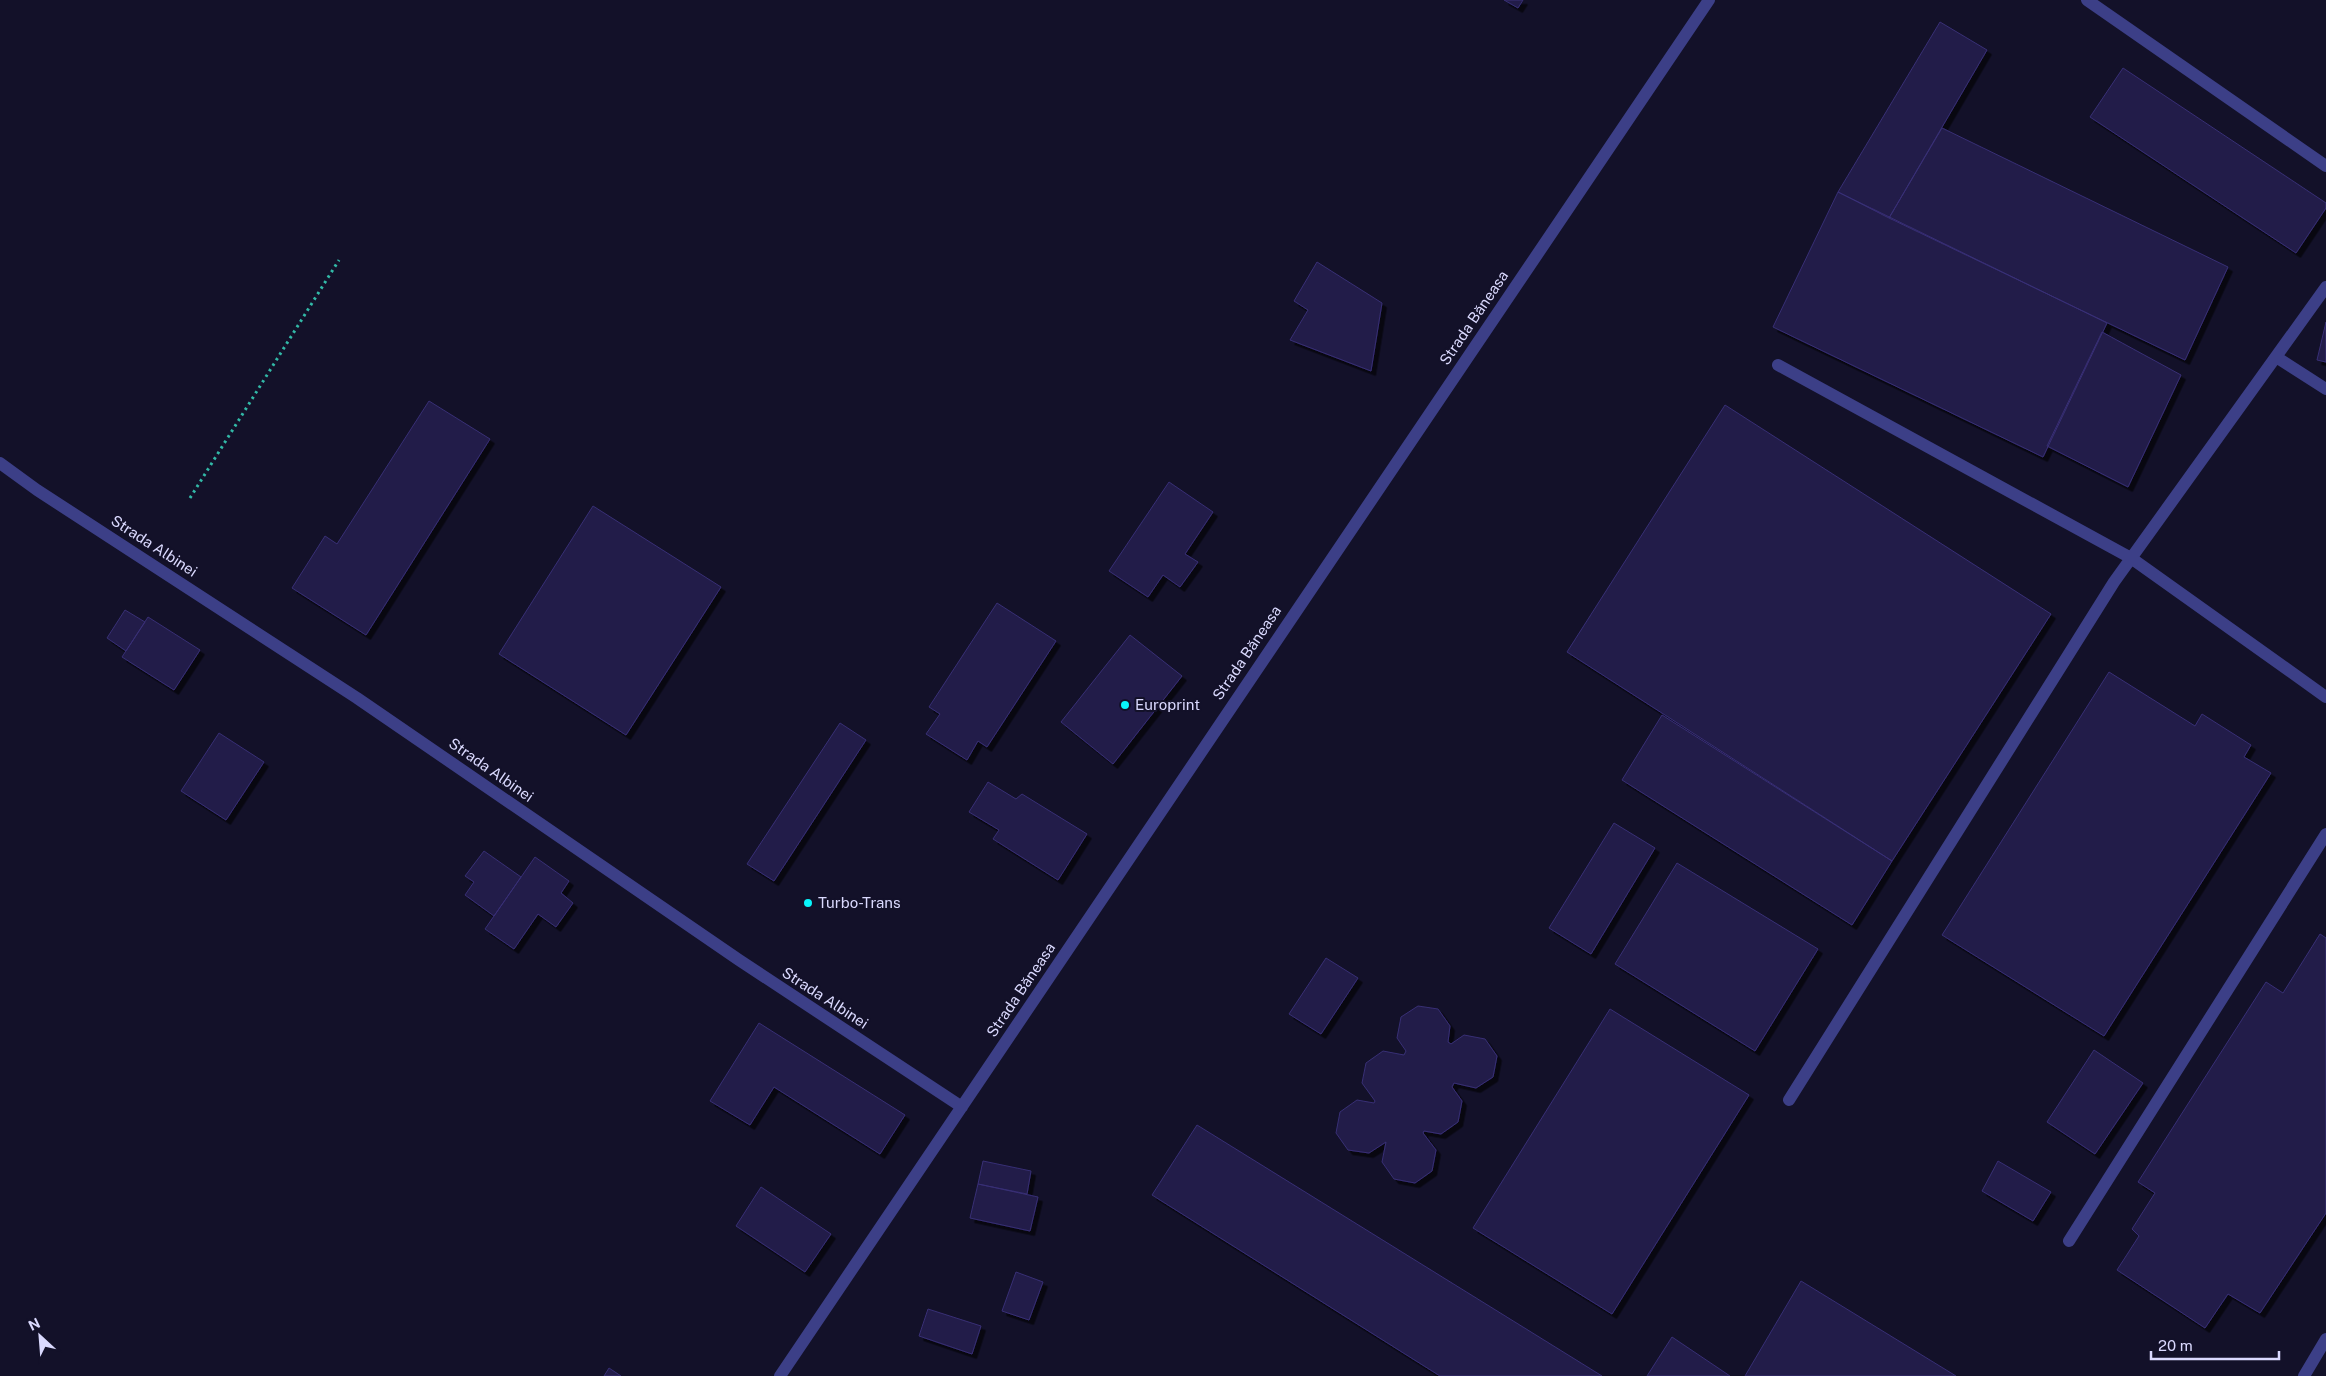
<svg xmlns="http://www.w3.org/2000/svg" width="2326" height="1376" font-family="'Public Sans',sans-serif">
	<defs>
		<filter id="shadow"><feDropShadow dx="4.5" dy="4.5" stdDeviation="0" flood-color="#0009"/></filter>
	</defs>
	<rect width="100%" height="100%" fill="#131129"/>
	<!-- building -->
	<path fill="#221d49" stroke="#382f75" filter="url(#shadow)" d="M 1504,0 L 1523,0 L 1518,8 Z
		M 1940,22 L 1987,50 L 1889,218 L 1838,192 Z
		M 2123,68 L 2326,203 L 2326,208 L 2296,253 L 2090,117 Z
		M 1942,128 L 2228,267 L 2185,360 L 1889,218 Z
		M 1838,192 L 2107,323 L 2043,457 L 1773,327 Z
		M 1317,262 L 1382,303 L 1371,371 L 1290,340 L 1308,310 L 1294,301 Z
		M 2326,322 L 2326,362 L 2317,360 Z
		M 2102,332 L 2181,375 L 2128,487 L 2047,446 Z
		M 429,401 L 490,439 L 366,635 L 292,588 L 325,536 L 337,544 Z
		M 1725,405 L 2051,614 L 1892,861 L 1567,652 Z
		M 1169,482 L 1213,512 L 1185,554 L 1198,562 L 1180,587 L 1163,575 L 1148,597 L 1109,571 Z
		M 593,506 L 721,587 L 626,735 L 499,654 Z
		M 997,603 L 1056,641 L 987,747 L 978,741 L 967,760 L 926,734 L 940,714 L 929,707 Z
		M 125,610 L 145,622 L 126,651 L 107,638 Z
		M 148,617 L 200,650 L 174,690 L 122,657 Z
		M 1130,635 L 1182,676 L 1113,764 L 1061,722 Z
		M 2109,672 L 2195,726 L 2202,714 L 2251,745 L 2244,757 L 2271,773 L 2104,1036 L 1942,935 Z
		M 1662,715 L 1892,861 L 1852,925 L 1622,780 Z
		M 840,723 L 866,740 L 774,881 L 747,864 Z
		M 219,733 L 264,762 L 226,820 L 181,791 Z
		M 988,782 L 1016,799 L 1022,794 L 1087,834 L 1058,880 L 993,839 L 999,830 L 969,812 Z
		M 1614,823 L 1655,848 L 1591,954 L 1549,928 Z
		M 484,851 L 521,877 L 494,916 L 465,895 L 474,882 L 465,876 Z
		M 535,857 L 569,881 L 561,893 L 573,903 L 556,927 L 538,914 L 514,949 L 485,929 Z
		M 1677,863 L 1818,949 L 1755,1051 L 1615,964 Z
		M 2320,934 L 2326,938 L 2326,1213 L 2260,1313 L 2228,1294 L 2205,1328 L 2117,1270 L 2139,1236 L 2132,1229 L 2155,1193 L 2138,1182 L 2266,982 L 2283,993 Z
		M 1326,958 L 1358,978 L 1321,1034 L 1289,1014 Z
		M 1418,1006 L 1438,1009 L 1450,1026 L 1448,1042 L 1451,1044 L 1464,1035 L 1485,1039 L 1497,1056 L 1493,1077 L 1476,1088 L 1454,1083 L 1452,1087 L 1462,1101 L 1458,1122 L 1441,1134 L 1424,1131 L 1423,1133 L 1436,1150 L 1432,1171 L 1415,1183 L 1394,1179 L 1382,1162 L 1386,1142 L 1369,1153 L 1348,1150 L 1336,1133 L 1340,1112 L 1357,1100 L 1374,1103 L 1375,1101 L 1362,1083 L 1366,1063 L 1383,1051 L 1404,1055 L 1406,1051 L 1397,1038 L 1401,1017 Z
		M 1610,1009 L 1749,1095 L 1612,1314 L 1473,1228 Z
		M 759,1023 L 905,1115 L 880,1154 L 774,1087 L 750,1125 L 710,1101 Z
		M 2094,1050 L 2143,1083 L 2095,1154 L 2047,1122 Z
		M 1197,1125 L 1602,1376 L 1440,1376 L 1152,1195 Z
		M 983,1161 L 1031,1171 L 1027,1194 L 978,1184 Z
		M 1998,1161 L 2051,1192 L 2033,1221 L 1982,1191 Z
		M 978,1184 L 1038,1197 L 1030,1231 L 970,1218 Z
		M 761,1187 L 831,1234 L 805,1272 L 736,1226 Z
		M 1016,1272 L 1043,1282 L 1029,1320 L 1002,1311 Z
		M 1801,1281 L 1956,1376 L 1745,1376 Z
		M 928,1309 L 981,1326 L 972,1354 L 919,1336 Z
		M 1672,1337 L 1730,1376 L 1647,1376 Z
		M 609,1368 L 621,1376 L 604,1376 Z"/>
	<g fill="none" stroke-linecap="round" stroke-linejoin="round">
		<!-- path -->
		<path stroke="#32b9a7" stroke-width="3" stroke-dasharray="2.5 4" stroke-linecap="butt" d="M 190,498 L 339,260"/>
		<!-- service -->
		<path stroke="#3c3f87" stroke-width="12" d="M 2087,0 L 2326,166
			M 2276,357 L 2326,389
			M 1778,365 L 2131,558 L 2326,697
			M 1789,1100 L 2114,582 L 2326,287
			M 2069,1241 L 2326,834"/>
		<!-- minor -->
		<path stroke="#3c3f87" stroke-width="12" d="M 0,463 L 37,490 L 357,698 L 739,960 L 962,1107
			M 780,1376 L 1709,0"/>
		<!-- tertiary -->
		<path stroke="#3c3f87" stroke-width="12" d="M 2304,1376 L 2326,1339"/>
	</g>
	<!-- markers -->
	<g fill="#08f5fb" stroke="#131129" stroke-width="2">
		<circle cx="1125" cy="705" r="5"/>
		<circle cx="808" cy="903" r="5"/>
	</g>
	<g text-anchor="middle" stroke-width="4" stroke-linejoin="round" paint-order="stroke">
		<!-- street labels -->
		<g font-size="15" fill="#dad9fe" stroke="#131129">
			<text transform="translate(1474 318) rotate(-56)" y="5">Strada Băneasa</text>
			<text transform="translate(154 546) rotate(33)" y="5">Strada Albinei</text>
			<text transform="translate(1247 653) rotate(-56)" y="5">Strada Băneasa</text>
			<text transform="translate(491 770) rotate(35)" y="5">Strada Albinei</text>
			<text transform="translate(1021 990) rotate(-56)" y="5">Strada Băneasa</text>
			<text transform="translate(825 998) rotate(33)" y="5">Strada Albinei</text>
		</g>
		<!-- poi labels -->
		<g font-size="15" fill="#dad9fe" stroke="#131129" text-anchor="start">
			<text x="1135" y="710">Europrint</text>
			<text x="818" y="908">Turbo-Trans</text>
		</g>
	</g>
	<!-- north arrow -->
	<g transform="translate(40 1336) rotate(334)" stroke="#131129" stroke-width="4" paint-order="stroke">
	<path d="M0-4L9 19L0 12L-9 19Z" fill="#dad9fe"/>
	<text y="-8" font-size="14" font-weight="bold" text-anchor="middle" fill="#dad9fe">N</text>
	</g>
	<!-- scale -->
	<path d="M2151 1351v8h128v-8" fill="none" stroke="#dad9fe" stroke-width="2.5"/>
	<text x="2158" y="1351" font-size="15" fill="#dad9fe" stroke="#131129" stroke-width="4" paint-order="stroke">20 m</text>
</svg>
